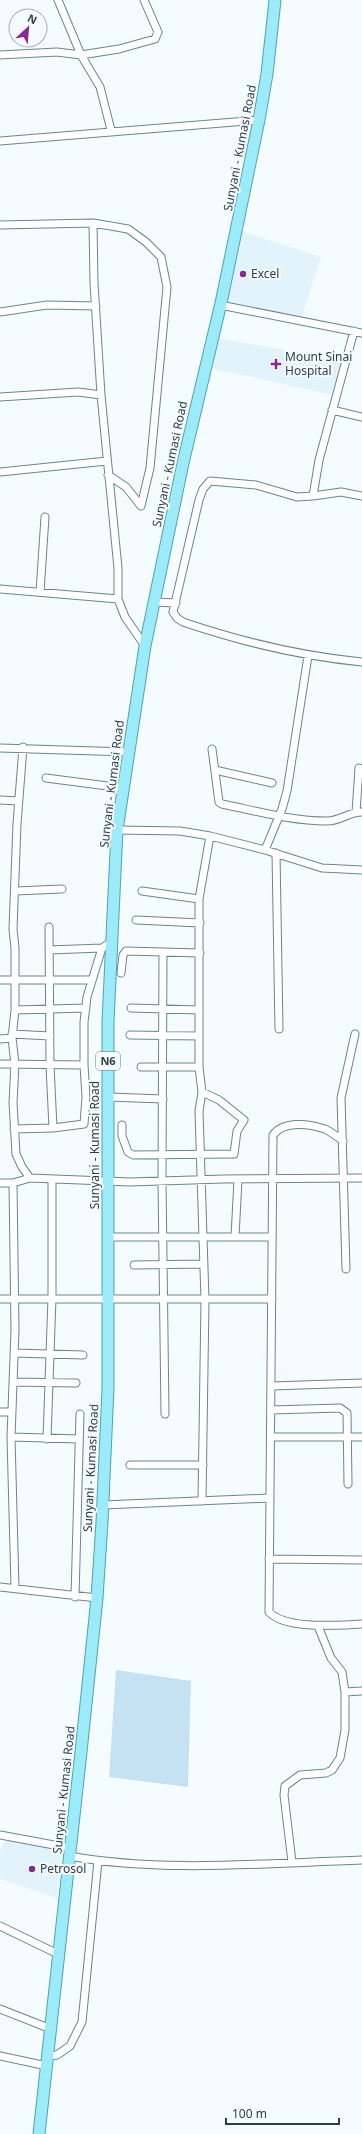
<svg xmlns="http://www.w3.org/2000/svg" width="362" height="2134" font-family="'Noto Sans',sans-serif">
	<rect width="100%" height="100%" fill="#f5fcff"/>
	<!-- built -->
	<path fill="#e3f3fb" d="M 241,231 L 321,257 L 302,316 L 224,302 Z
		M 217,338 L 342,360 L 333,395 L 210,368 Z
		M 6,1839 L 62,1850 L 57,1898 L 0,1879 L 0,1851 Z"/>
	<!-- pitch -->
	<path fill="#c5e2f2" d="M 116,1670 L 191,1681 L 188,1787 L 109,1777 Z"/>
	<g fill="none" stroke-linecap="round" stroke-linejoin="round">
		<!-- minor casing -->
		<g stroke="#688594" stroke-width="9">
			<path id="minor" d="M 58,0 L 81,55 L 119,49 L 155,39 L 158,32 L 144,0
				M 0,55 L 57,52 L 81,55 L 100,87 L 111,130
				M 0,141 L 259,120
				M 93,223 L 128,229 L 146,242 L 161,257 L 167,287 L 150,468 L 141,506 L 126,487 L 108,475
				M 0,225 L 93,223 L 94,283 L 101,395 L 118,568 L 118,599 L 125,617 L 145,646
				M 220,305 L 362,333
				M 0,312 L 47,305 L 96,306
				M 354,331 L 319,460 L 313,496 L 297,497 L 256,485 L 210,481 L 203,489 L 199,500 L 173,612 L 177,618 L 183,622 C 242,642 300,656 362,662
				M 0,397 L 78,392 L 101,395
				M 332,410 L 362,417
				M 0,472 L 107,461
				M 313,496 L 341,492 L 362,496
				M 0,589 L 118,599
				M 40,592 L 45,517
				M 155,602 L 176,603
				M 23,747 L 17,824 L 13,929 L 15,948 L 15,1010 L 12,1038 L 15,1064 L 13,1103 L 16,1154 L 22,1167 L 30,1178
				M 0,748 L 128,752
				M 212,749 L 219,802 L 222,804 C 257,811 291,821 327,821 C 341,821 348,812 362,812
				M 215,770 L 272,783
				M 46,778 L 123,788
				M 0,800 L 18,801
				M 356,812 L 359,768 L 362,769
				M 117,830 L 180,831 L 210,836 L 199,899 L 199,1067 L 202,1092 L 199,1111 L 205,1300 L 202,1501
				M 210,836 L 265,850 L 322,868 L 362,870
				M 265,850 L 282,809 L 287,791 L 308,656
				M 276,853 L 279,1029
				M 16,891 L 62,889
				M 142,891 L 199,899
				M 136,920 L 200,923
				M 49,927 L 50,1065 L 53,1128
				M 49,950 L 102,948
				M 163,952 L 162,1180 L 165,1414
				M 121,973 L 123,955 L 126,951 L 200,953
				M 0,980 L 91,980
				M 131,1008 L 199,1010
				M 15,1010 L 86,1008
				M 12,1034 L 50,1036
				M 130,1035 L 199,1036
				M 0,1039 L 12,1038
				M 0,1064 L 84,1065 L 84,1022 L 87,997 L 102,948 L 110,943
				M 141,1067 L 199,1067
				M 108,1097 L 163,1099
				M 122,1125 L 122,1136 L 128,1152 L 133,1155 L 234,1154 L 237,1131 L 244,1120 L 219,1100 L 202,1092
				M 14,1129 L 53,1128 L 84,1124 L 86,1097 L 84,1065
				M 343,1141 C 338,1137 331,1132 325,1129 C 310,1124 284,1120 273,1135 L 269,1612 C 286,1630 338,1625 362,1624
				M 0,1183 L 13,1183 L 30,1178 L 130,1182 L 223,1179 L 362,1178
				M 13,1183 L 15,1330 L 11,1437 L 15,1587
				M 108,1237 L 272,1237
				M 235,1237 L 238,1179
				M 134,1265 L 204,1264
				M 346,1269 L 341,1098 L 355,1034
				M 0,1299 L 272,1299
				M 14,1353 L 83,1355
				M 14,1382 L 76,1383
				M 271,1386 L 362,1383
				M 271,1410 L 340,1408 L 347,1413 L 348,1484
				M 0,1412 L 12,1412
				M 11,1437 L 79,1439
				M 271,1437 L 362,1437
				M 47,1439 L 52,1298 L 52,1180
				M 130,1465 L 203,1465
				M 103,1505 L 270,1498
				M 269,1559 L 362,1560
				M 0,1587 L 97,1598
				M 75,1597 L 80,1414
				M 345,1692 L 362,1691
				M 0,1835 L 70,1848
				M 69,1856 C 164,1873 266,1863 362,1860
				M 292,1862 L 284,1795 L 285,1786 L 300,1775 L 326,1773 L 332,1770 L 340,1758 L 345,1730 L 345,1692 L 342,1672 L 331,1658 L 318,1626
				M 0,1926 L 58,1954
				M 0,2009 L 51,2029
				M 0,2056 L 47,2066
				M 49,2056 L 57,2055 L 70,2046 L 82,2022 L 98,1861"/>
		</g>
		<!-- primary casing -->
		<g stroke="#4da4b7" stroke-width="13">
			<path id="primary" d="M 39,2134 L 81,1752 L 97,1598 L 102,1522 L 108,1389 L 108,1022 L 117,830 L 145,646 L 183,463 L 221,303 L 259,120 L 267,74 L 275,0"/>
		</g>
		<!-- minor -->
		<use href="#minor" stroke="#fff" stroke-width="7"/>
		<!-- primary -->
		<use href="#primary" stroke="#9deaf9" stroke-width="11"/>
	</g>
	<!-- markers -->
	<g fill="#882a94" stroke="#f5fcff" stroke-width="1.5">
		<circle cx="243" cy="274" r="4"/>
		<path d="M274 358h4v4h4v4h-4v4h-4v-4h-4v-4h4z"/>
		<circle cx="32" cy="1869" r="4"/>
	</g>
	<g text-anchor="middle" stroke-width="4" stroke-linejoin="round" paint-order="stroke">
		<!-- shield labels -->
		<rect fill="#f5fcff" stroke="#6b767b" stroke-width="1" x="96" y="1052" width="24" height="18" rx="3"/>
		<g font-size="11" font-weight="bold" fill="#303d43">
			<text x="108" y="1065">N6</text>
		</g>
		<!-- street labels -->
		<g font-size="12" fill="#303d43" stroke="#f5fcff">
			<text transform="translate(240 148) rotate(-79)" y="4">Sunyani - Kumasi Road</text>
			<text transform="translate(170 464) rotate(-78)" y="4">Sunyani - Kumasi Road</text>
			<text transform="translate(112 784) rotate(-83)" y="4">Sunyani - Kumasi Road</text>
			<text transform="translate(95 1145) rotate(-90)" y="4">Sunyani - Kumasi Road</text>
			<text transform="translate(91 1468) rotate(-87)" y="4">Sunyani - Kumasi Road</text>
			<text transform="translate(64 1790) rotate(-84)" y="4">Sunyani - Kumasi Road</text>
		</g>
		<!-- poi labels -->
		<g font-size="12" fill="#303d43" stroke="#f5fcff" text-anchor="start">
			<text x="251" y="278">Excel</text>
			<text x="285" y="361">Mount Sinai<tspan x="285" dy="14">Hospital</tspan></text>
			<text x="40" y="1873">Petrosol</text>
		</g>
	</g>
	<!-- north arrow -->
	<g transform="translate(28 28) rotate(26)"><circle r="19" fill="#f5fcff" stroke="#a6b0b4"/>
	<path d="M0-3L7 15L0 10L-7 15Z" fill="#882a94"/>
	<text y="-6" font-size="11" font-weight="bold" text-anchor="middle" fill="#303d43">N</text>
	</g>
	<!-- scale -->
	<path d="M226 2118v6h113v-6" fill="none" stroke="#303d43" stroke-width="2"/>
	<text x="232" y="2118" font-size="12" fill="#303d43" stroke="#f5fcff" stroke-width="3" paint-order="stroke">100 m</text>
</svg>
